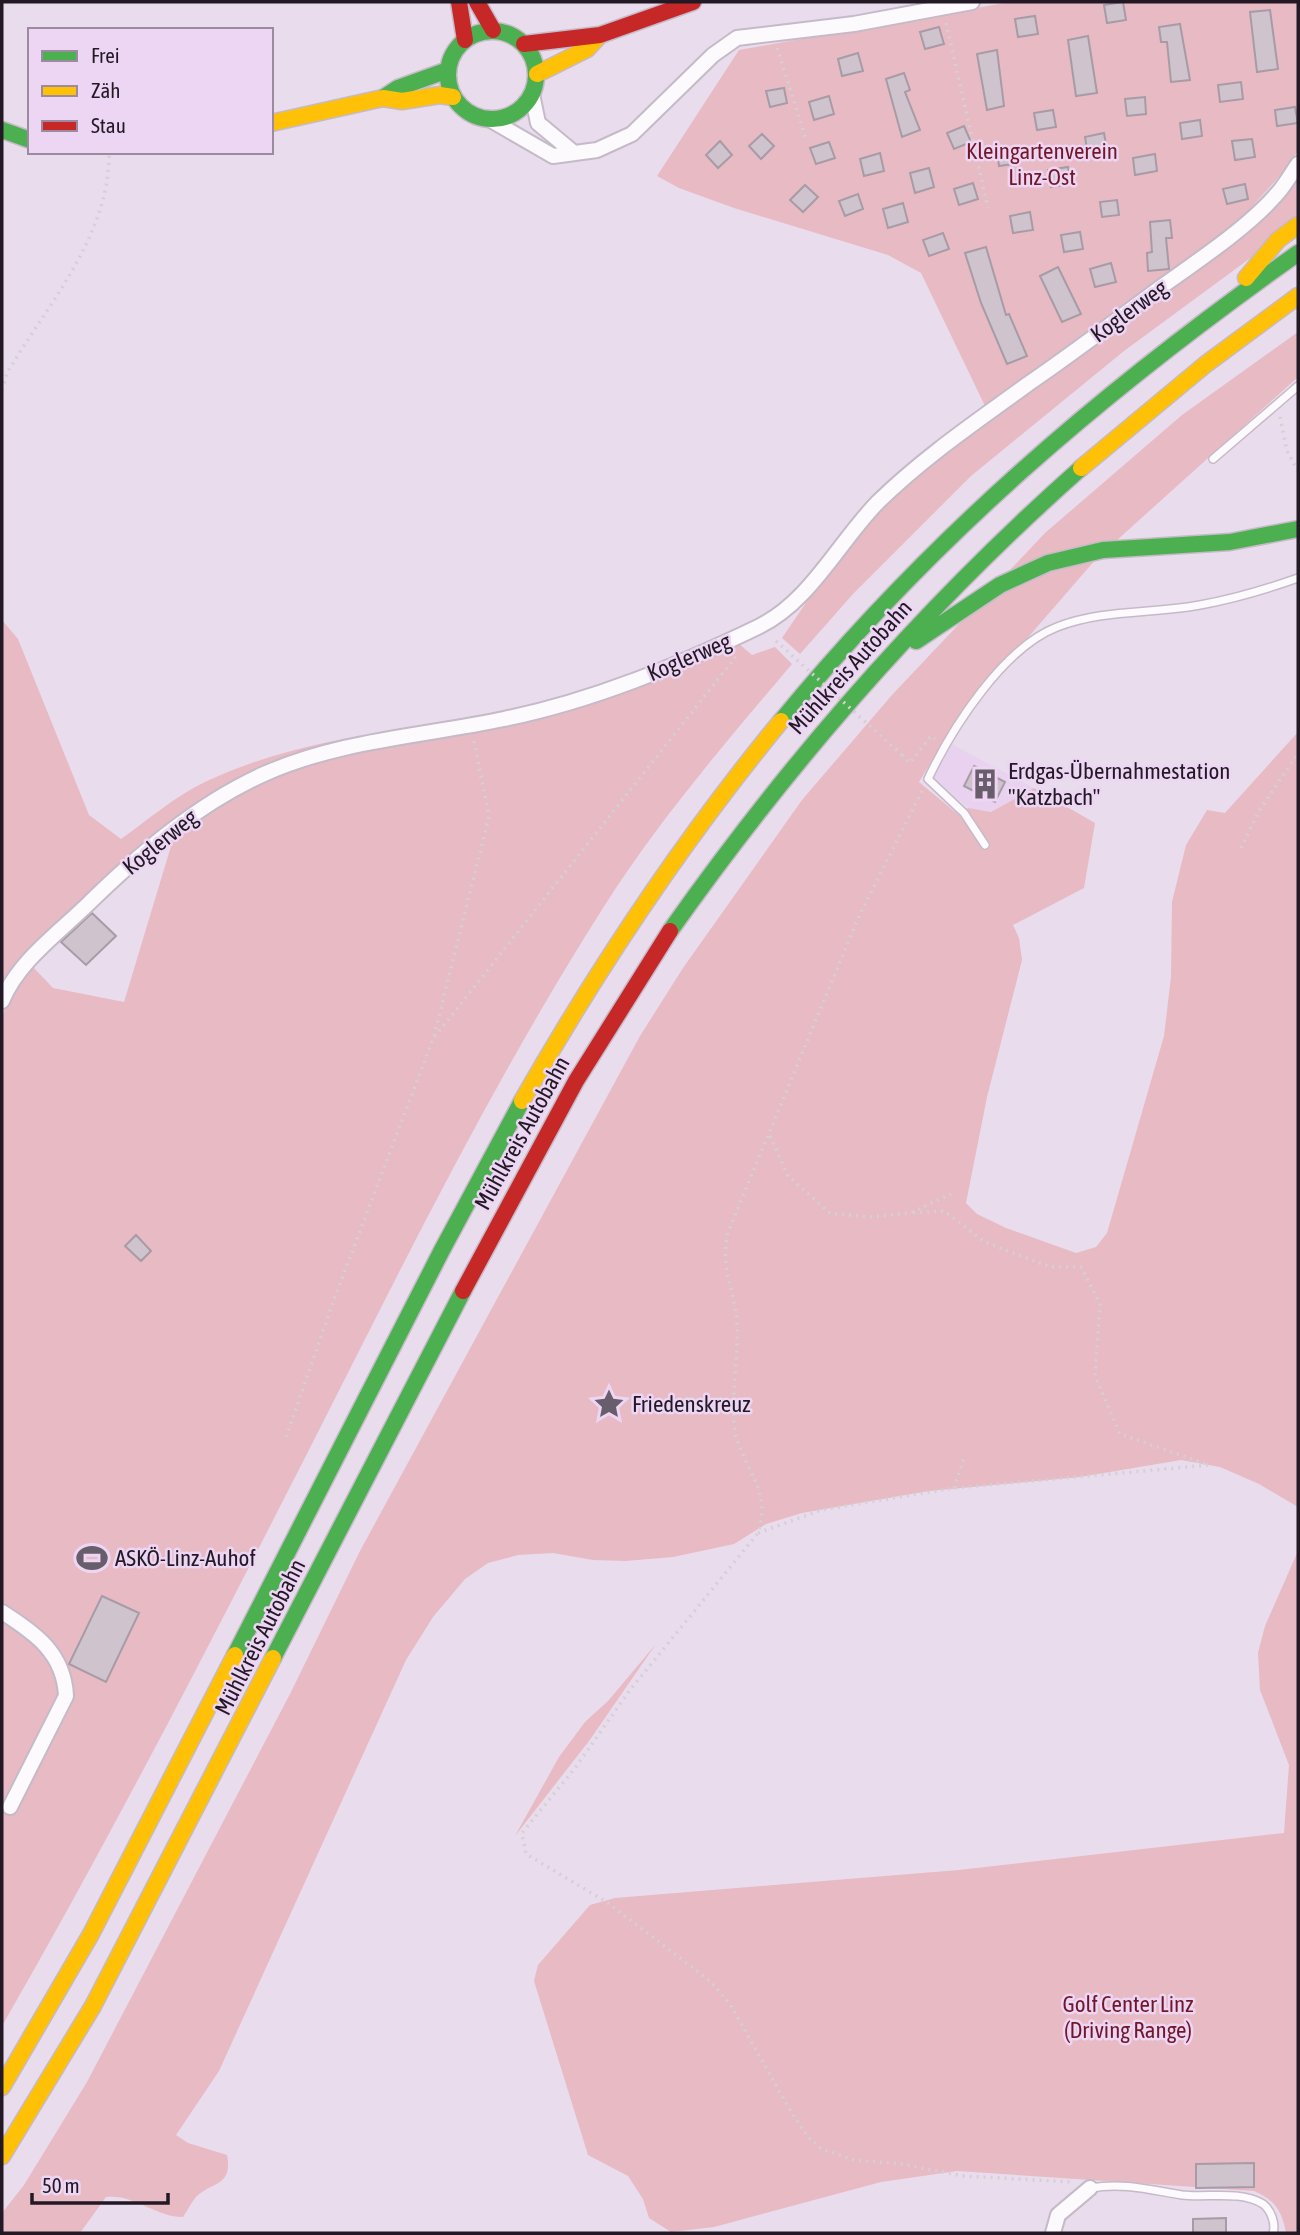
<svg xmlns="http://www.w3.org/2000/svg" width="1300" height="2235" font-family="'Asap Condensed',sans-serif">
	<rect width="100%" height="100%" fill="#e9dced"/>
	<!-- built -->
	<path fill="#e8d2ef" d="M 952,744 L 968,753 L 1034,788 L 991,812 L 968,808 L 934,778 Z"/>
	<!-- green -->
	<path fill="#e7bac4" d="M 1010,2 L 1298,2 L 1298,151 L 1286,169 L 1248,211 L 1206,247 L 985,406 L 921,273 L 888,255 L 734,208 L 679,188 L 657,176 L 739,50 Z
		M 1298,175 L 1298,223 L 1124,351 L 971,476 L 853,594 L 800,654 L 782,638 L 844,547 L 901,486 Z
		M 1298,332 L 1298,377 L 1096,559 L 958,718 L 919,782 L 960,816 L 968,808 L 991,812 L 1034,788 L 1095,823 L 1084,888 L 1013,925 L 1019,938 L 1022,960 L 987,1097 L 966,1203 L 977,1214 L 1006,1228 L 1076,1253 L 1096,1247 L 1107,1233 L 1164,1036 L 1171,977 L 1172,902 L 1186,845 L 1207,810 L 1225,813 L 1298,732 L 1298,1507 L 1259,1484 L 1220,1467 L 1181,1460 L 1080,1477 L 929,1491 L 802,1513 L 766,1524 L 734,1544 L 673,1557 L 625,1561 L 593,1560 L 553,1553 L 518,1555 L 488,1563 L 465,1579 L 433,1617 L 406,1660 L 219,2071 L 176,2135 L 188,2143 L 227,2155 C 233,2187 212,2181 196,2197 C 191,2203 187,2211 183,2217 C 155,2217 135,2194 106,2197 L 80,2233 L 2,2233 L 2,2213 L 24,2185 L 87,2082 L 291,1692 L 360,1551 L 640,1036 L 683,968 L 802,800 L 892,695 L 1045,533 L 1182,415 Z
		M 2,620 L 18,639 L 89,815 L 121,839 C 148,820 175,796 205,782 C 269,752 336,738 406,730 L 253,773 L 197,802 L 54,925 L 2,985 Z
		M 738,643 L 752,655 L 775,647 L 792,664 C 726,742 658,821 603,908 C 495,1078 406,1258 315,1438 C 214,1636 113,1833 2,2026 L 2,1018 L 7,1002 L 31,965 L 53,988 L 124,1002 L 175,833 L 255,783 L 335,755 L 499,725 Z
		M 1298,1551 L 1298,2233 L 1286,2233 C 1282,2211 1275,2200 1254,2191 L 957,2171 L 881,2182 L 714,2227 L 671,2232 L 649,2218 L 643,2199 L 628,2176 L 588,2155 L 534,1981 L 538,1965 L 590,1905 L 615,1898 L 959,1870 L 1284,1833 L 1289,1765 L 1260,1690 L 1258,1653 L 1265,1626 Z
		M 656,1644 L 589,1741 L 515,1836 L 559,1757 L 585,1722 L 608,1701 Z"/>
	<!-- building -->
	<path fill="#cfc3ce" stroke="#a79ba6" stroke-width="2" d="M 1123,2 L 1126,20 L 1107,23 L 1104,5 Z
		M 1270,10 L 1278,69 L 1257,72 L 1250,12 Z
		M 1035,16 L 1038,34 L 1018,37 L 1015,19 Z
		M 1180,24 L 1190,80 L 1171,82 L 1167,42 L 1161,42 L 1159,27 Z
		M 939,27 L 944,44 L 925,49 L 920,32 Z
		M 1088,36 L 1097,93 L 1076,96 L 1068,40 Z
		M 997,50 L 1004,106 L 987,110 L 977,54 Z
		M 858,53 L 863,71 L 842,76 L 838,59 Z
		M 904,73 L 910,90 L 905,92 L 920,130 L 902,137 L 886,79 Z
		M 1241,82 L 1243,99 L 1220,102 L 1218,85 Z
		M 784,88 L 787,103 L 770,107 L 766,91 Z
		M 829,96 L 834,114 L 814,120 L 809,102 Z
		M 1145,97 L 1146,114 L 1127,116 L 1125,99 Z
		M 1295,107 L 1298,123 L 1277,126 L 1275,110 Z
		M 1053,110 L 1056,127 L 1037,130 L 1034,113 Z
		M 1200,120 L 1202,136 L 1182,139 L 1180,123 Z
		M 964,126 L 971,142 L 954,149 L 947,133 Z
		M 1104,133 L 1107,151 L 1088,155 L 1085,137 Z
		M 762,134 L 774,146 L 761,159 L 749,146 Z
		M 1252,139 L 1255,157 L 1235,160 L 1232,141 Z
		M 720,141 L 732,155 L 718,168 L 706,155 Z
		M 829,142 L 835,158 L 816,164 L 810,148 Z
		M 1018,147 L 1020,163 L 999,166 L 997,150 Z
		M 880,153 L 884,171 L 864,176 L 860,159 Z
		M 1155,154 L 1157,171 L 1135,175 L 1133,158 Z
		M 1068,167 L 1071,184 L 1051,187 L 1048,170 Z
		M 929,168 L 934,187 L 915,193 L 910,173 Z
		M 973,183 L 978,199 L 959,205 L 954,189 Z
		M 1245,184 L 1248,199 L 1227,204 L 1223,189 Z
		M 805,185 L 818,197 L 803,212 L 790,200 Z
		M 858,194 L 863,209 L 845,216 L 839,201 Z
		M 1117,200 L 1119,215 L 1102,217 L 1100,202 Z
		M 903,203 L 908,222 L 888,228 L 883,209 Z
		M 1030,212 L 1033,230 L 1013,233 L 1010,216 Z
		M 1170,220 L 1172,238 L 1166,238 L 1169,269 L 1148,271 L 1147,253 L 1152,252 L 1150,222 Z
		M 1080,232 L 1083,249 L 1064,252 L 1061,235 Z
		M 943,233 L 949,249 L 929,256 L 923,240 Z
		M 986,247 L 1006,315 L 1009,314 L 1027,356 L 1007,364 L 981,303 L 965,253 Z
		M 1111,263 L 1116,282 L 1095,287 L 1090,269 Z
		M 1058,267 L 1081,314 L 1062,322 L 1040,276 Z
		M 974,766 L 1005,782 L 995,802 L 964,786 Z
		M 92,913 L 116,936 L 86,965 L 61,942 Z
		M 136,1235 L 151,1251 L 141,1261 L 125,1246 Z
		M 102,1596 L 139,1613 L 106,1682 L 69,1664 Z
		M 1254,2163 L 1254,2187 L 1196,2188 L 1196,2164 Z
		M 1226,2218 L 1226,2233 L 1193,2233 L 1193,2219 Z"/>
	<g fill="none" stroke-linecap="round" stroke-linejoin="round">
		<!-- lane casing -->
		<g stroke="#c5bac8" stroke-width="10">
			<path id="lane" d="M 1213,459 L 1298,386
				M 985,845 L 964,813 L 928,779 C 952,728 1003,648 1057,627 C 1103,609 1152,614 1200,605 C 1233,599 1267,589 1298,578
				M 1091,2188 C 1122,2182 1151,2190 1182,2195 C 1207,2198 1241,2190 1263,2204 C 1271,2210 1276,2224 1273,2233"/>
		</g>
		<!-- street casing -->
		<g stroke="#c5bac8" stroke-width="18">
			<path id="street" d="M 532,94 L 538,123 L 574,153
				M 489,119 L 553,156 L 597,150 L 632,134 L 713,55 L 737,38 L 854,24 L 972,2
				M 2,1001 C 18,962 57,934 86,906 C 138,855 197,804 264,774 C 340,740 424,736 504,719 C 592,701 677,666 758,627 C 810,602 838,543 878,502 C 924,457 976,422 1028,384 C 1072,354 1114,322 1157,290 C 1193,264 1246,229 1275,196 C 1284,187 1291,174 1298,164
				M 2,1612 C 35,1633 64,1653 66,1696 L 10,1807
				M 1053,2233 L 1058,2215 L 1090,2188"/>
		</g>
		<!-- fast casing -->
		<g stroke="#c5bac8" stroke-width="19">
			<path id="fast" d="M448 75a44 44 0 1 1 88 0a44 44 0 1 1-88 0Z
				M 383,98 L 398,88 L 448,70
				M 2,130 L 30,140
				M 916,641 L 1000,585 L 1048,563 L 1103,550 L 1230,542 L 1298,529
				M 781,721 C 933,536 1103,391 1298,253
				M 670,931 C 790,761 925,606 1081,468
				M 235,1655 L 442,1250 L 522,1101
				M 273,1658 L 463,1291"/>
		</g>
		<!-- slow casing -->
		<g stroke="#c5bac8" stroke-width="19">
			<path id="slow" d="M 537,74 L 587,49 L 600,35
				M 271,123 L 383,98 L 402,101 L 440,95 L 453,97
				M 1246,278 L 1278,240 L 1298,225
				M 1081,468 L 1206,364 L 1298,296
				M 522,1101 C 598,968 683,840 781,721
				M 2,2087 L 91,1934 L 235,1655
				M 2,2156 L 93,2006 L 273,1658"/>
		</g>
		<!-- jam casing -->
		<g stroke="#c5bac8" stroke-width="19">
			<path id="jam" d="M 459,2 L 465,40
				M 477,2 L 493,30
				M 524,44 L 600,35 L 693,2
				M 463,1291 L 576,1081 L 670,931"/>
		</g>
		<!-- path -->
		<path stroke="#d4d0d5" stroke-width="3.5" stroke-dasharray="2 5" stroke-linecap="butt" d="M 946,23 L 988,208
			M 777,48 L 806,139
			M 2,390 L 7,373 C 47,305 110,236 109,152
			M 1280,417 L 1287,451 L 1298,471
			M 902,755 L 910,763 L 931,736 L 935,739
			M 922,791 L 859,916 L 728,1232 C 720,1273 734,1286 737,1322 C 739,1355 729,1408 736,1436 C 747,1474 771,1490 758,1533 L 630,1690 L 575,1768 L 522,1833 L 526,1854 L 608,1903 L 710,1981 L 730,2004 L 790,2110 L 809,2138 L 822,2149 L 854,2160 L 901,2164 L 964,2176 L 1072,2182
			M 1241,848 L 1259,811 L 1298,753
			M 434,1036 L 489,816 L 474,741
			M 770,1136 L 788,1176 L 830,1213 L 868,1217 L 910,1213 L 951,1194
			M 286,1437 L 336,1294 L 433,1039 L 738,654
			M 954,1488 L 965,1455
			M 758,1533 L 821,1510 L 954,1488 L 1209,1465 L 1120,1434 L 1095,1376 L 1100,1304 L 1081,1267 L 1050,1267 L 985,1242 L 944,1211 L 910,1213"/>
		<!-- lane -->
		<use href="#lane" stroke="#fcfafc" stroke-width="7"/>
		<!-- street -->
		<use href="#street" stroke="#fcfafc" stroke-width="14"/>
		<!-- fast -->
		<use href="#fast" stroke="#4caf50" stroke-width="16"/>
		<!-- slow -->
		<use href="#slow" stroke="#ffc107" stroke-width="16"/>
		<!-- jam -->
		<use href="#jam" stroke="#c62828" stroke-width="16"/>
		<!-- path-bridge -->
		<path stroke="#d4d0d5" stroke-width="3.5" stroke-dasharray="2 5" stroke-linecap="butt" d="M 776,641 L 902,755"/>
	</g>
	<!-- icons -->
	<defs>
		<g id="building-bare" transform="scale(2.415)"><path d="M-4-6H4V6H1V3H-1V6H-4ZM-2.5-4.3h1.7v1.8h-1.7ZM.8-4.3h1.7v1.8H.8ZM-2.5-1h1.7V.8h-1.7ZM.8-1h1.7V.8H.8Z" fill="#685d6a" stroke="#edd5f4" stroke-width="2.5" paint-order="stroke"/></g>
		<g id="sight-bare" transform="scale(2.415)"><path d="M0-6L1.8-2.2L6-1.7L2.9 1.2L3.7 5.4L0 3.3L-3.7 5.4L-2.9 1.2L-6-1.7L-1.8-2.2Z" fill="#685d6a" stroke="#edd5f4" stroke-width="2.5" paint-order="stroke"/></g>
		<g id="stadium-bare" transform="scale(2.415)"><path d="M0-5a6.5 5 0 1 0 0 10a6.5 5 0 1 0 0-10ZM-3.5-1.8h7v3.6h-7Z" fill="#685d6a" stroke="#edd5f4" stroke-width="2.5" paint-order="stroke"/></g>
	</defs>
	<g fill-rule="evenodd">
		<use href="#building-bare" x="985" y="784"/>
		<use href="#sight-bare" x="609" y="1404"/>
		<use href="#stadium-bare" x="92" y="1558"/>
	</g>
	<g text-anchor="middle" stroke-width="5" stroke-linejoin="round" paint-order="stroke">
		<!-- park labels -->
		<g font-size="23" fill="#721728" stroke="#edd5f4">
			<text x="1042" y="159">Kleingartenverein<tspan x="1042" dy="26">Linz-Ost</tspan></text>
			<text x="1128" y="2012">Golf Center Linz<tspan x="1128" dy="26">(Driving Range)</tspan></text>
		</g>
		<!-- street labels -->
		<g font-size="23" fill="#221924" stroke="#edd5f4">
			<text transform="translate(1129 311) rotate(-36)" y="8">Koglerweg</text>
			<text transform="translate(689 657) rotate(-23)" y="8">Koglerweg</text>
			<text transform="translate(850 667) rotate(-48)" y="8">Mühlkreis Autobahn</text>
			<text transform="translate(160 842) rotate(-39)" y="8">Koglerweg</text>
			<text transform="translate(522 1133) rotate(-61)" y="8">Mühlkreis Autobahn</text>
			<text transform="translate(260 1637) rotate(-63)" y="8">Mühlkreis Autobahn</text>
		</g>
		<!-- poi labels -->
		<g font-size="23" fill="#221924" stroke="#edd5f4" text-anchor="start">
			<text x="1008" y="779">Erdgas-Übernahmestation<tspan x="1008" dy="26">"Katzbach"</tspan></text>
			<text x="632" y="1412">Friedenskreuz</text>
			<text x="115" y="1566">ASKÖ-Linz-Auhof</text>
		</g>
	</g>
	<!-- border -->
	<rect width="1300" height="2235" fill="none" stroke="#221924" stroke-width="7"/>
	<!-- legend -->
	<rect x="28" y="28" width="245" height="126" fill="#edd5f4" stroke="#9c8aa1" stroke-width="2"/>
	<rect x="42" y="51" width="35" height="10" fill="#4caf50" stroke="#9c8aa1" stroke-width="2"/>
	<text x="91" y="63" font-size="21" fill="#221924">Frei</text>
	<rect x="42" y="86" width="35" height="10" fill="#ffc107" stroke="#9c8aa1" stroke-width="2"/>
	<text x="91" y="98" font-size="21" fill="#221924">Zäh</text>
	<rect x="42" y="121" width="35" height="10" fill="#c62828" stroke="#9c8aa1" stroke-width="2"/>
	<text x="91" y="133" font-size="21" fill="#221924">Stau</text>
	<!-- scale -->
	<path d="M32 2193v10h136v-10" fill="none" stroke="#221924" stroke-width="3.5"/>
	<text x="42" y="2193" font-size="21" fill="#221924" stroke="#edd5f4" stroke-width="5" paint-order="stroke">50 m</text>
</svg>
